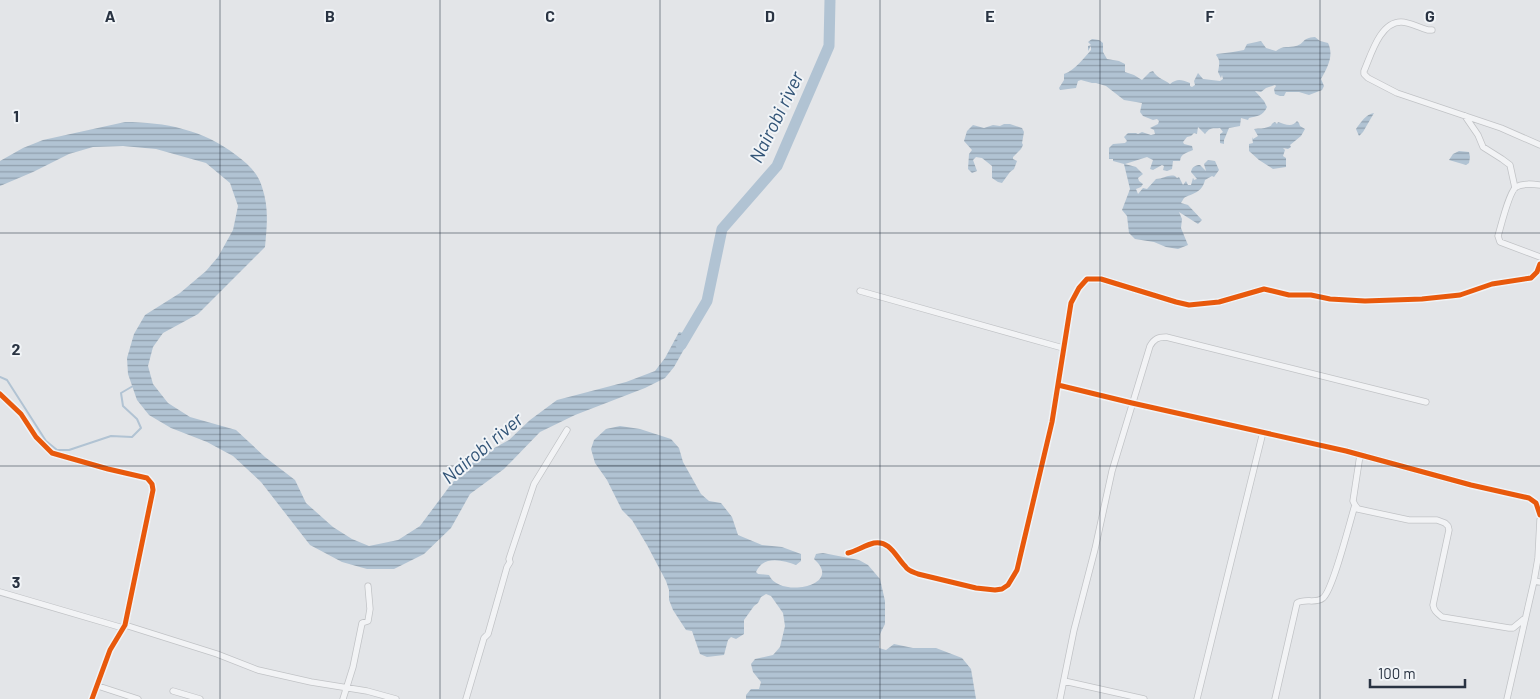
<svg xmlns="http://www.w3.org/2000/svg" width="1540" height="699" font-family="Barlow,sans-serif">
	<defs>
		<pattern id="water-rules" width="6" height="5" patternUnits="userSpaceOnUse" patternTransform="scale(1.25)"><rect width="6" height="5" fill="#b1c3d3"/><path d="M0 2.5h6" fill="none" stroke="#909fad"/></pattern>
	</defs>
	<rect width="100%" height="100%" fill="#e3e5e8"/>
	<!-- water -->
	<path fill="url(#water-rules)" d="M 1315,37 L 1320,41 L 1328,43 C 1334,55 1328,67 1321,79 L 1324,86 L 1322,90 L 1309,95 L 1299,92 L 1286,92 L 1284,96 L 1280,96 L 1275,94 L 1274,89 L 1276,86 L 1275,85 L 1266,88 L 1261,92 L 1255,91 L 1264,101 L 1267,107 C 1263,116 1257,116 1249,118 L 1248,120 L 1241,118 L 1240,126 L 1229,128 L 1224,140 L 1224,144 L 1220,143 L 1220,134 L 1223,132 L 1220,128 C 1213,129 1211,126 1205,134 L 1198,127 L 1197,134 L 1194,133 L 1191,136 L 1187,137 L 1183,142 L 1184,144 L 1192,146 L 1193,150 C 1187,153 1181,153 1180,161 L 1173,161 L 1172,169 L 1167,171 L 1163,170 L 1164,166 L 1162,165 L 1153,170 L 1150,169 L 1153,160 L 1147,157 L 1125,164 L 1136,167 L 1143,174 L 1138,178 L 1139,181 L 1143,184 L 1141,187 L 1136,189 L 1138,194 L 1143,188 L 1147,189 L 1156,179 C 1164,179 1168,174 1175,176 L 1177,178 L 1179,177 L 1183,185 L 1186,181 L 1188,185 L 1191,185 L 1193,178 L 1194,180 L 1197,179 L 1191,172 C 1192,167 1195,165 1200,165 L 1206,171 L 1204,164 L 1208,160 L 1215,161 L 1219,170 L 1214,177 L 1212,176 L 1205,180 C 1202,193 1193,193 1184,198 L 1181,203 L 1188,205 L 1202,220 L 1198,224 L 1179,212 L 1182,219 L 1181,228 L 1188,245 L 1178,249 L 1166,247 L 1154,242 L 1135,239 L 1129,233 L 1127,216 L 1122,210 L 1130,189 L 1124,164 L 1113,161 L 1113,159 L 1109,159 L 1109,148 L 1113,144 L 1125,143 L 1127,141 L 1124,137 L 1128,133 L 1136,133 L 1138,134 L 1142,132 L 1151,135 L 1155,134 L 1154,130 L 1150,128 L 1158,124 L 1159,121 L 1157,119 L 1153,120 L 1143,116 L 1140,112 L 1142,103 L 1124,100 L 1106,86 L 1096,83 L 1092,83 L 1081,80 L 1078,81 L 1076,88 L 1060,90 L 1059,88 L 1064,80 L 1064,74 C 1075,70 1084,58 1091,50 L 1091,46 L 1088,51 L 1088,46 L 1091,45 L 1088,42 L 1092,39 L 1099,40 L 1103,43 L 1103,52 L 1107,59 L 1119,61 L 1125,64 L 1125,72 L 1134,75 L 1142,80 L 1150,72 L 1153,71 C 1157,78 1165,80 1170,84 C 1178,78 1181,80 1190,83 L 1190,86 L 1192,87 L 1195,85 L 1194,81 L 1198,73 L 1203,79 L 1220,81 L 1223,79 L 1222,75 L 1221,78 L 1218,72 C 1219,65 1221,61 1216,55 L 1217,54 L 1233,52 L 1244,50 L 1247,44 L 1261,41 L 1266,48 L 1276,51 C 1283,45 1289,48 1296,46 C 1306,43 1301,38 1315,37 Z
		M 1374,113 L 1363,132 L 1359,136 L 1356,129 C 1361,122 1366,114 1374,113 Z
		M 1297,121 L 1299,123 L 1300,126 L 1305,129 L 1301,136 L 1290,145 L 1291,147 L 1288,149 L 1283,148 L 1285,150 L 1283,156 L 1286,158 L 1286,167 L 1273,169 L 1259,160 L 1249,151 L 1249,144 L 1253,143 L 1252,137 L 1253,139 L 1258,136 L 1254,129 C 1260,128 1263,129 1268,127 C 1274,125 1269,125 1275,122 L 1277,124 L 1278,122 C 1285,124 1292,128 1297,121 Z
		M 125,122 C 165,122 204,130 236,155 C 247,163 258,173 262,187 C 269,207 267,226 265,247 L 198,314 L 163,333 L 153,347 L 148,366 L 153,384 L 168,403 L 190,417 L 236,430 L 265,457 L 295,480 L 306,503 L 333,527 L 352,539 L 369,546 L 398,540 L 420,526 L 452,483 L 473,462 L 485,453 L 509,440 L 530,420 L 557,400 L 626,382 L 655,371 L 665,358 L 679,332 L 692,335 L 674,367 L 665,378 L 645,388 L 575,415 L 540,432 L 504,469 L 470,494 L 451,528 L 424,554 L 394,569 L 367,569 L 342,562 L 310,545 L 261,482 L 233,456 L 207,442 L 171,428 L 149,415 L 137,400 L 128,374 L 127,358 L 134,334 L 145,315 L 180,293 L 206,271 L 218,257 L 233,230 L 238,206 L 230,183 L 206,163 L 156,149 L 123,146 L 93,147 L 69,154 L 33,172 L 0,186 L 0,161 L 23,148 L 43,140 Z
		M 1004,124 L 1010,124 L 1022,128 L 1024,132 L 1022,143 L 1023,145 L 1021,149 L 1013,157 L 1013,159 L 1017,161 L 1014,169 L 1010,172 L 1002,183 L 998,182 L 992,178 L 992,166 L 982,158 L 976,157 L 973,160 L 977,171 L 972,173 L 968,169 L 969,154 L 972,150 L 964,141 L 967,131 L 973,125 L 984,128 L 993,125 L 1000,126 Z
		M 1459,151 L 1469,152 L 1470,157 L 1469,163 L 1466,165 L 1449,160 L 1453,154 Z
		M 620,426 L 640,429 L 671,439 L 679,448 L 683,462 L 701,494 L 709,501 L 721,503 L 732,517 L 738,535 L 762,545 L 782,547 L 801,554 L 801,561 L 796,565 C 783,560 763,555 756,572 L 758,574 L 769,575 C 779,599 845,586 814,559 L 816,554 L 823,553 L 859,560 L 868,565 L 880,579 L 885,601 L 885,624 L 880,634 L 879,648 L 886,650 L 894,644 L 913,648 L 936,648 L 962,658 L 971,669 L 976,699 L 746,699 L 746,695 L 751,689 L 759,689 L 761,682 L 753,672 L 751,664 L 755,659 L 773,655 L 780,647 L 785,626 L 783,613 L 771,596 L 766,594 L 761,597 L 758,603 L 754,606 L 744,620 L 744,634 L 736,639 L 731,637 L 728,640 L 724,655 L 707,657 L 700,654 L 692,631 L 686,630 L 673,610 L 669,600 L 669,590 L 666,581 L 647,545 L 632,520 L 622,510 L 607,480 L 595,463 L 591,449 L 594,440 L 606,429 Z"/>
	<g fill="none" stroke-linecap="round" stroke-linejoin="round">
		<!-- stream -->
		<path stroke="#b1c3d3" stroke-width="2" d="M 0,377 L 7,380 L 46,441 L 57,450 L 69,450 L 111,436 L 132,437 L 141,428 L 137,419 L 123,406 L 121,393 L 133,386"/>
		<!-- river -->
		<path stroke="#b1c3d3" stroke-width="11" d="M 681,345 L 707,301 L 722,229 L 777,166 L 829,46 L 830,0"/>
		<!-- street casing -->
		<g stroke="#c1c3c6" stroke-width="7">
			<path id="street" d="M 1432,30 L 1428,30 C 1419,28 1410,22 1401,22 C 1380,22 1371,55 1364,71 L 1364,74 L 1368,78 L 1397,93 L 1501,128 L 1540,145
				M 1465,116 L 1478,135 L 1483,147 L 1502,159 L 1510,165 L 1515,188
				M 1540,185 C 1532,184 1523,183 1516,187 C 1509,192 1501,226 1498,236 L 1500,242 L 1540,257
				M 860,291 L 1063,348
				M 1058,385 L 1132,403 L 1346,451 L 1471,485 L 1529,498 L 1536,503 L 1540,515
				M 0,394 L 21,414 L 36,437 L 52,453 L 108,469 L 147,478 L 152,484 L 153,490 L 125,625 L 110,650 L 92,699
				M 1360,455 L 1353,501 L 1355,505 L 1358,509 L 1409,520 L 1437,520 L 1445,523 L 1448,526 L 1449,530 L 1433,605 C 1434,611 1437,613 1442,617 L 1509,628 L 1513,628 L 1524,619
				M 1540,520 L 1538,558 L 1534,581 L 1540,582
				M 848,553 C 857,551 865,545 874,543 C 890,540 896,557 905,566 C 908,571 913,572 918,574 L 976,588 L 995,590 L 1002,589 L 1008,585 L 1017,570 L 1052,422 L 1071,303 L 1079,288 L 1087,279 L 1101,279 L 1176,302 L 1189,305 L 1219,302 L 1264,289 L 1289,295 L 1311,295 L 1330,299 L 1365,301 L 1422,299 L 1460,295 L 1492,284 L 1531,278 L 1537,272 L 1540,264
				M 0,592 L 123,628
				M 125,625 L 217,654 L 258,670 L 311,682 L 367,691 L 396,699
				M 1064,681 L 1144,699
				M 98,686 L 138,699
				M 173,691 L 200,699
				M 343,699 L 353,667 L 362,623 L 368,621 L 370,609 L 368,586
				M 466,699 L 484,638 L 488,634 L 507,567 L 510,562 L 509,559 L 534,484 L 567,430
				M 1060,699 L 1074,630 L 1095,549 L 1112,471 L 1150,346 C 1154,339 1158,337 1166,337 L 1426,402
				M 1197,699 L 1263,432
				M 1275,699 L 1297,603 C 1305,598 1316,604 1323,598 C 1333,590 1350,521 1355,505
				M 1507,699 L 1534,581"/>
		</g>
		<!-- street -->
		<use href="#street" stroke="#f2f3f5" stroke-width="5.5"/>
		<!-- cycleway casing -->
		<g stroke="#f1f4f7" stroke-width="8">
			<path id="cycleway" d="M 1058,385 L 1132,403 L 1346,451 L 1471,485 L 1529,498 L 1536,503 L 1540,515
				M 0,394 L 21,414 L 36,437 L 52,453 L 108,469 L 147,478 L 152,484 L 153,490 L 125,625 L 110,650 L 92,699
				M 848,553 C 857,551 865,545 874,543 C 890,540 896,557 905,566 C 908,571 913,572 918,574 L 976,588 L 995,590 L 1002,589 L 1008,585 L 1017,570 L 1052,422 L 1071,303 L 1079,288 L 1087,279 L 1101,279 L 1176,302 L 1189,305 L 1219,302 L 1264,289 L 1289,295 L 1311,295 L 1330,299 L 1365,301 L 1422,299 L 1460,295 L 1492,284 L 1531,278 L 1537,272 L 1540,264"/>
		</g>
		<!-- cycleway -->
		<use href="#cycleway" stroke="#e8590c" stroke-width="5"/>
	</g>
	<!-- grid -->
	<path fill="none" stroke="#293342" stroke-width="1" stroke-opacity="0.55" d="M 220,0 L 220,699M 440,0 L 440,699M 660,0 L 660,699M 880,0 L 880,699M 1100,0 L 1100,699M 1320,0 L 1320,699M 0,233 L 1540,233M 0,466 L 1540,466"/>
	<g text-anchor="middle" stroke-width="4" stroke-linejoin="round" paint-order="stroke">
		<!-- water labels -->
		<g font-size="19" font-style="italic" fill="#325477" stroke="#f1f4f7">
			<text transform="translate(776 117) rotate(-64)" y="7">Nairobi river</text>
			<text transform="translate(482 448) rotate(-40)" y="7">Nairobi river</text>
		</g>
	</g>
	<g font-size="16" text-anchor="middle" font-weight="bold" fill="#293342" stroke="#f1f4f7" stroke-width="4" stroke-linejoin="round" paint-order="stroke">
		<text x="110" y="22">A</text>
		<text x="330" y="22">B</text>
		<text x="550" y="22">C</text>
		<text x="770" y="22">D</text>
		<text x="990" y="22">E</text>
		<text x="1210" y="22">F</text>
		<text x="1430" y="22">G</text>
		<text x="16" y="122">1</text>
		<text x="16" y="355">2</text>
		<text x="16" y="588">3</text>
	</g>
	<!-- scale -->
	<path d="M1370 679v8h95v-8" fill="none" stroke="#293342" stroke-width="2.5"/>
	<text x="1378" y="679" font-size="15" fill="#293342" stroke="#f1f4f7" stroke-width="4" paint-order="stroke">100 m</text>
</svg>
